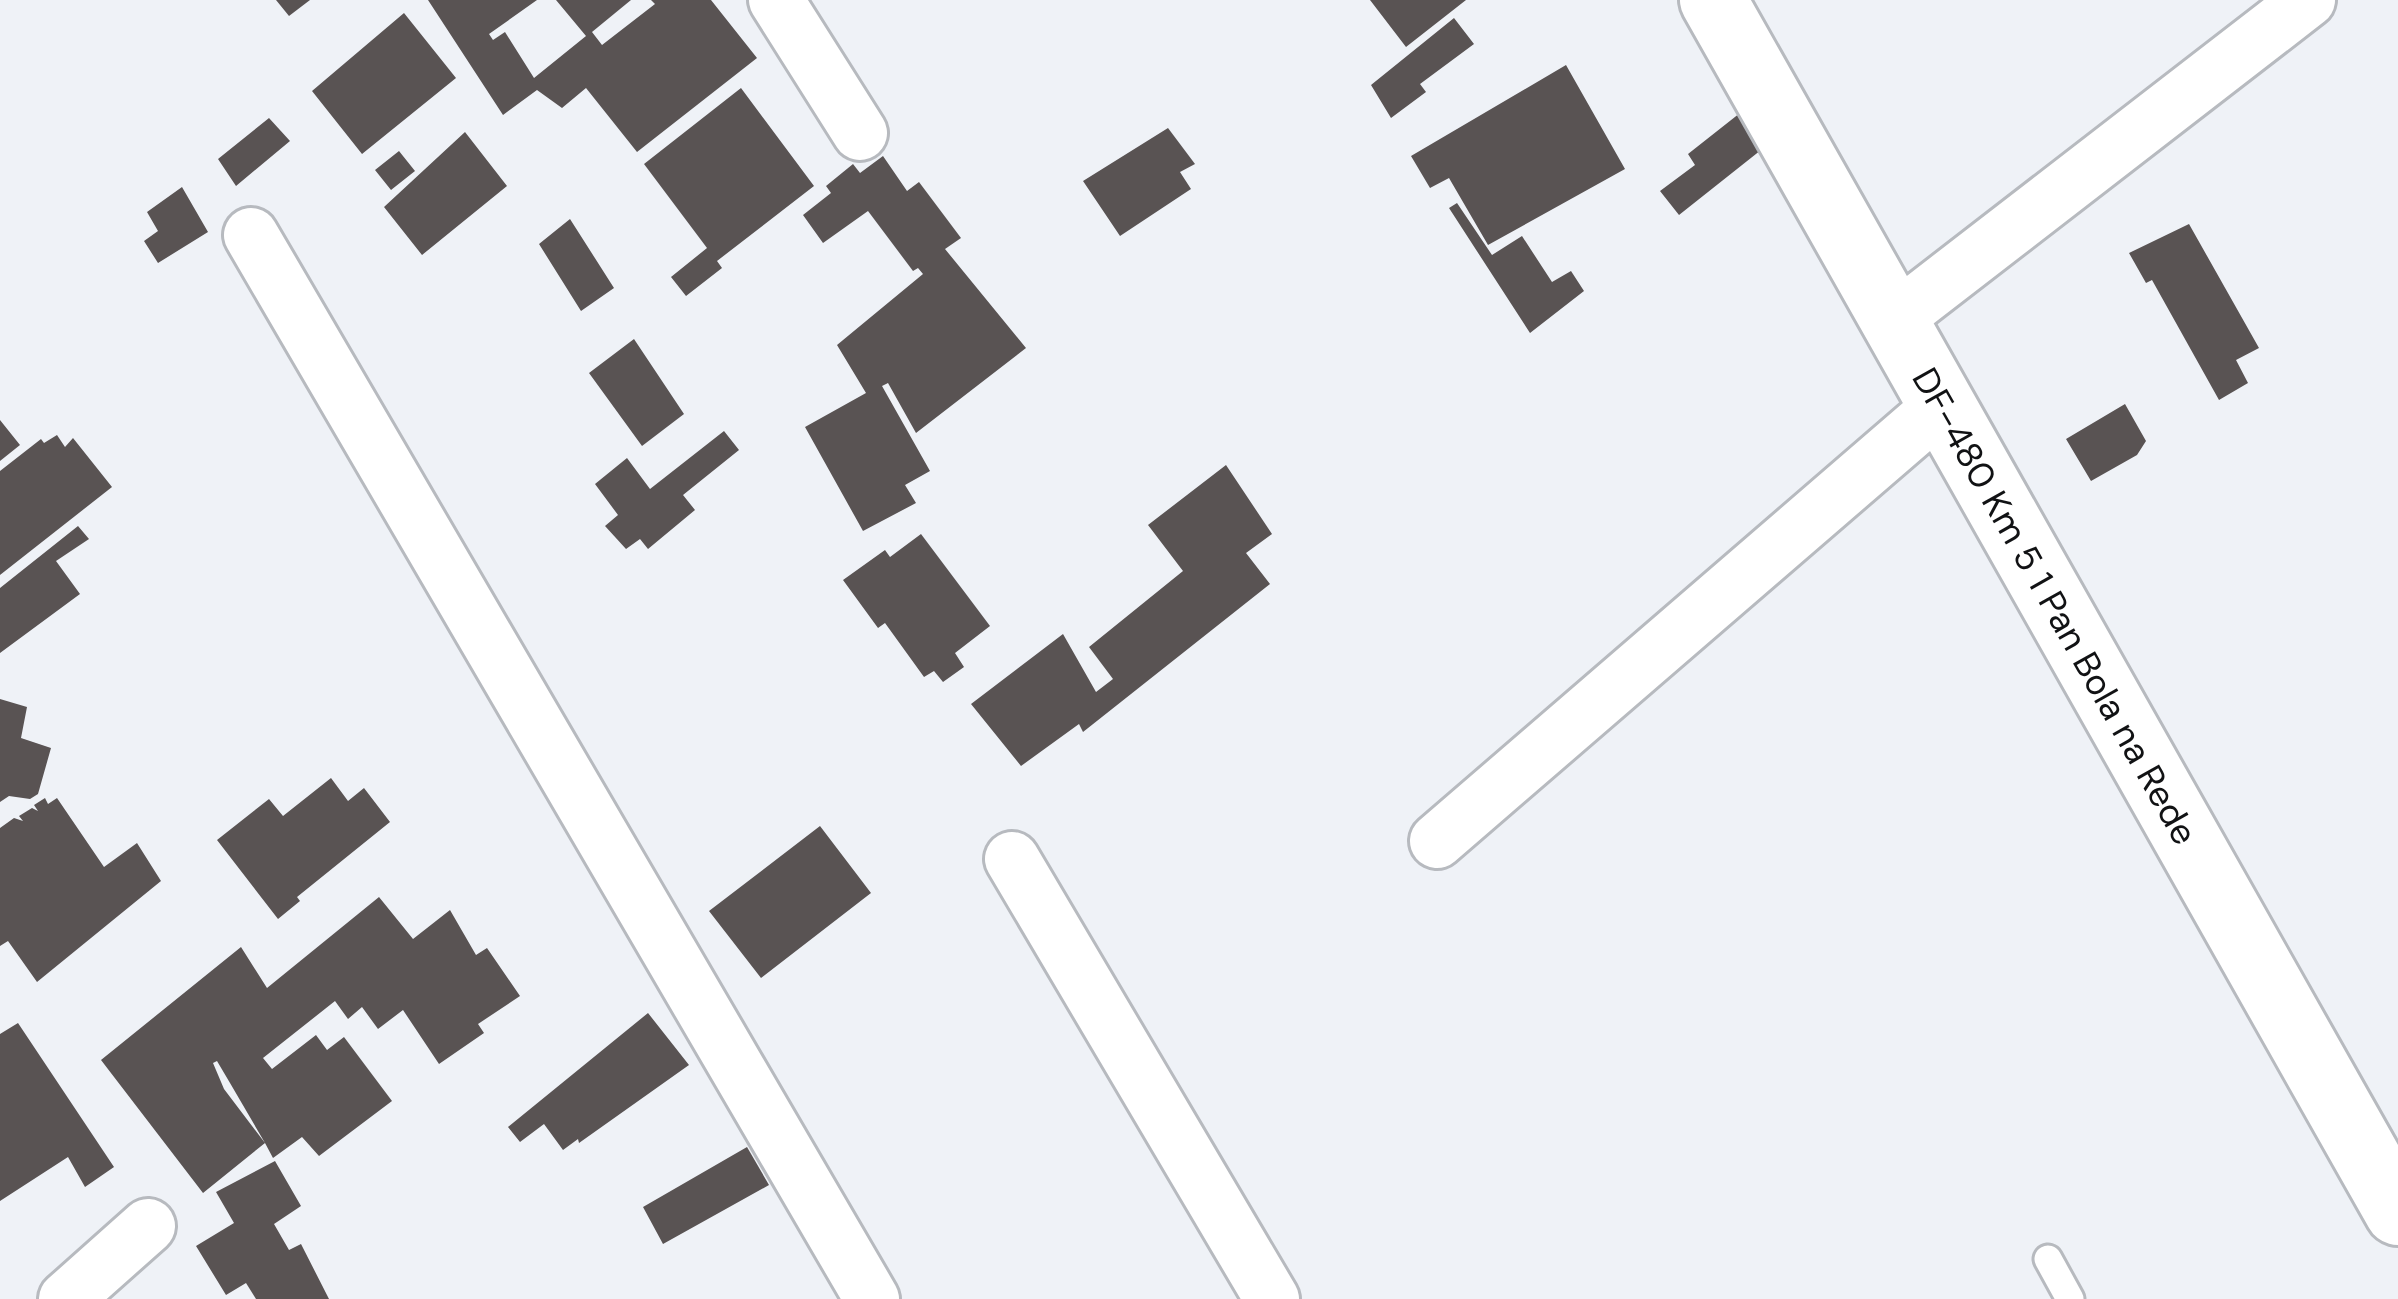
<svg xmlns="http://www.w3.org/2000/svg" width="2398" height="1299" font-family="'DM Sans',sans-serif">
	<rect width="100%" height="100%" fill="#eff2f7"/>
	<!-- building -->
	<path fill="#595353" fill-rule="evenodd" d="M 276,0 L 310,0 L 289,16 Z
		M 428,0 L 537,0 L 489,34 L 493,40 L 505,32 L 534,78 L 586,36 L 556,0 L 631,0 L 592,32 L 602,45 L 655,4 L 651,0 L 711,0 L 757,58 L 637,152 L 586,88 L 562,108 L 537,90 L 503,115 Z
		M 1370,0 L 1466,0 L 1406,47 Z
		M 404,13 L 456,78 L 362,154 L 312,91 Z
		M 1454,18 L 1474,44 L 1420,84 L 1426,92 L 1391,118 L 1371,85 Z
		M 1566,65 L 1625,169 L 1488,245 L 1449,178 L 1430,188 L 1411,156 Z
		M 741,88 L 814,186 L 717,261 L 722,268 L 686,296 L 671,277 L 707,248 L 644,164 Z
		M 1740,113 L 1761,150 L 1679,215 L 1660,191 L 1695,165 L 1688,154 Z
		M 269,118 L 290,141 L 236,186 L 218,159 Z
		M 1168,128 L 1195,164 L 1180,172 L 1191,189 L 1120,236 L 1083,181 Z
		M 465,132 L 507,186 L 422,255 L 384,207 Z
		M 399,151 L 415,171 L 391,190 L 375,170 Z
		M 883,156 L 907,191 L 919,182 L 961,238 L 945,249 L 1026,348 L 916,433 L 888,383 L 882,386 L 930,471 L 905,485 L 916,503 L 863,531 L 805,427 L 866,393 L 837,345 L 923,274 L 918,268 L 913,271 L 868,211 L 823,243 L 803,215 L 831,193 L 826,186 L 853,164 L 860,173 Z
		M 182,187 L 208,232 L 158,263 L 144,241 L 158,231 L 147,212 Z
		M 1457,203 L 1492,255 L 1522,236 L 1552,282 L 1571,271 L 1584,291 L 1530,333 L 1449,208 Z
		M 570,219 L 614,288 L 581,311 L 539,244 Z
		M 2189,224 L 2259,348 L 2236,360 L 2248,383 L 2219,400 L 2152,280 L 2146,283 L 2129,253 Z
		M 634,339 L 684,414 L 642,446 L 589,373 Z
		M 2125,404 L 2146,441 L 2137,455 L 2091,481 L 2066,439 Z
		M 0,420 L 20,445 L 0,461 Z
		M 724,431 L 739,450 L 683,495 L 695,510 L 648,549 L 640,539 L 626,549 L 605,526 L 618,515 L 595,484 L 627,458 L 650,489 Z
		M 57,435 L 65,447 L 73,438 L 112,487 L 0,575 L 0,471 L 41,439 L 44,443 Z
		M 1226,465 L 1272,534 L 1246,553 L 1270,584 L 1083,732 L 1079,724 L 1021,766 L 971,704 L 1063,634 L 1096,692 L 1113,679 L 1089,647 L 1183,571 L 1148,525 Z
		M 78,526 L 89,539 L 56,561 L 80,594 L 0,653 L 0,588 Z
		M 921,534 L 990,626 L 955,653 L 964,667 L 943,682 L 934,671 L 924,677 L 885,623 L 878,628 L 843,580 L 885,550 L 890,557 Z
		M 0,699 L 27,707 L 21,738 L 51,748 L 38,794 L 30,799 L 9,796 L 0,802 Z
		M 331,778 L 348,801 L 364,788 L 390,822 L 297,897 L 300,901 L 278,919 L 217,840 L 269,799 L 283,816 Z
		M 45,798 L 48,804 L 57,798 L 104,867 L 137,843 L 161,881 L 37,982 L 8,941 L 0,946 L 0,828 L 14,818 L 23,821 L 19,816 L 32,808 L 38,811 L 34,805 Z
		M 820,826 L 871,893 L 761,978 L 709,911 Z
		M 379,897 L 413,939 L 450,910 L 476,955 L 487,948 L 520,996 L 478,1024 L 484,1033 L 439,1064 L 403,1010 L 378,1029 L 362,1007 L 348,1019 L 335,1001 L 263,1058 L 272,1069 L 316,1035 L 327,1050 L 344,1037 L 392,1101 L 319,1156 L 302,1137 L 273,1158 L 265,1143 L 203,1193 L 101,1060 L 241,947 L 267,988 ZM 217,1061 L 230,1083 L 265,1143 L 224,1089 L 213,1063 Z
		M 648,1013 L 689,1065 L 579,1143 L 578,1139 L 563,1150 L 544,1124 L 520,1142 L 508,1127 Z
		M 18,1023 L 114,1167 L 85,1187 L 68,1157 L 0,1201 L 0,1034 Z
		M 747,1147 L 769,1185 L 663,1244 L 643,1207 Z
		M 275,1161 L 301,1206 L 274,1224 L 289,1250 L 301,1244 L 329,1299 L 256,1299 L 246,1283 L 226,1295 L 196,1246 L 234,1223 L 216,1192 Z"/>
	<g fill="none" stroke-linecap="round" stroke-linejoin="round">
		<!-- service casing -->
		<g stroke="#b7babf" stroke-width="33">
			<path id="service" d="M 2048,1259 L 2070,1299"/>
		</g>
		<!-- minor casing -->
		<g stroke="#b7babf" stroke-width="60">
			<path id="minor" d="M 776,0 L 860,133
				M 251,235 L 872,1299
				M 1894,320 L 2308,0
				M 1437,841 L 1942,405
				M 1012,859 L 1272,1299
				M 66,1299 L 148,1226"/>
		</g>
		<!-- tertiary casing -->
		<g stroke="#b7babf" stroke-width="72">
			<g id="tertiary">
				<path id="s1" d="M 1713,0 L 2398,1212"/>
			</g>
		</g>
		<!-- service -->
		<use href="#service" stroke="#fff" stroke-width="27"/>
		<!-- minor -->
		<use href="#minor" stroke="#fff" stroke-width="54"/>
		<!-- tertiary -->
		<use href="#tertiary" stroke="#fff" stroke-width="66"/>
	</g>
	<g text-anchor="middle" stroke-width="12" stroke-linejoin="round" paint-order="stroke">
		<!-- street labels -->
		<g font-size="36" fill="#111214" stroke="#fff">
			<text dy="13" stroke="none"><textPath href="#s1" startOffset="696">DF-480 Km 5 1 Pan Bola na Rede</textPath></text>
		</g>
	</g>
</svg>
